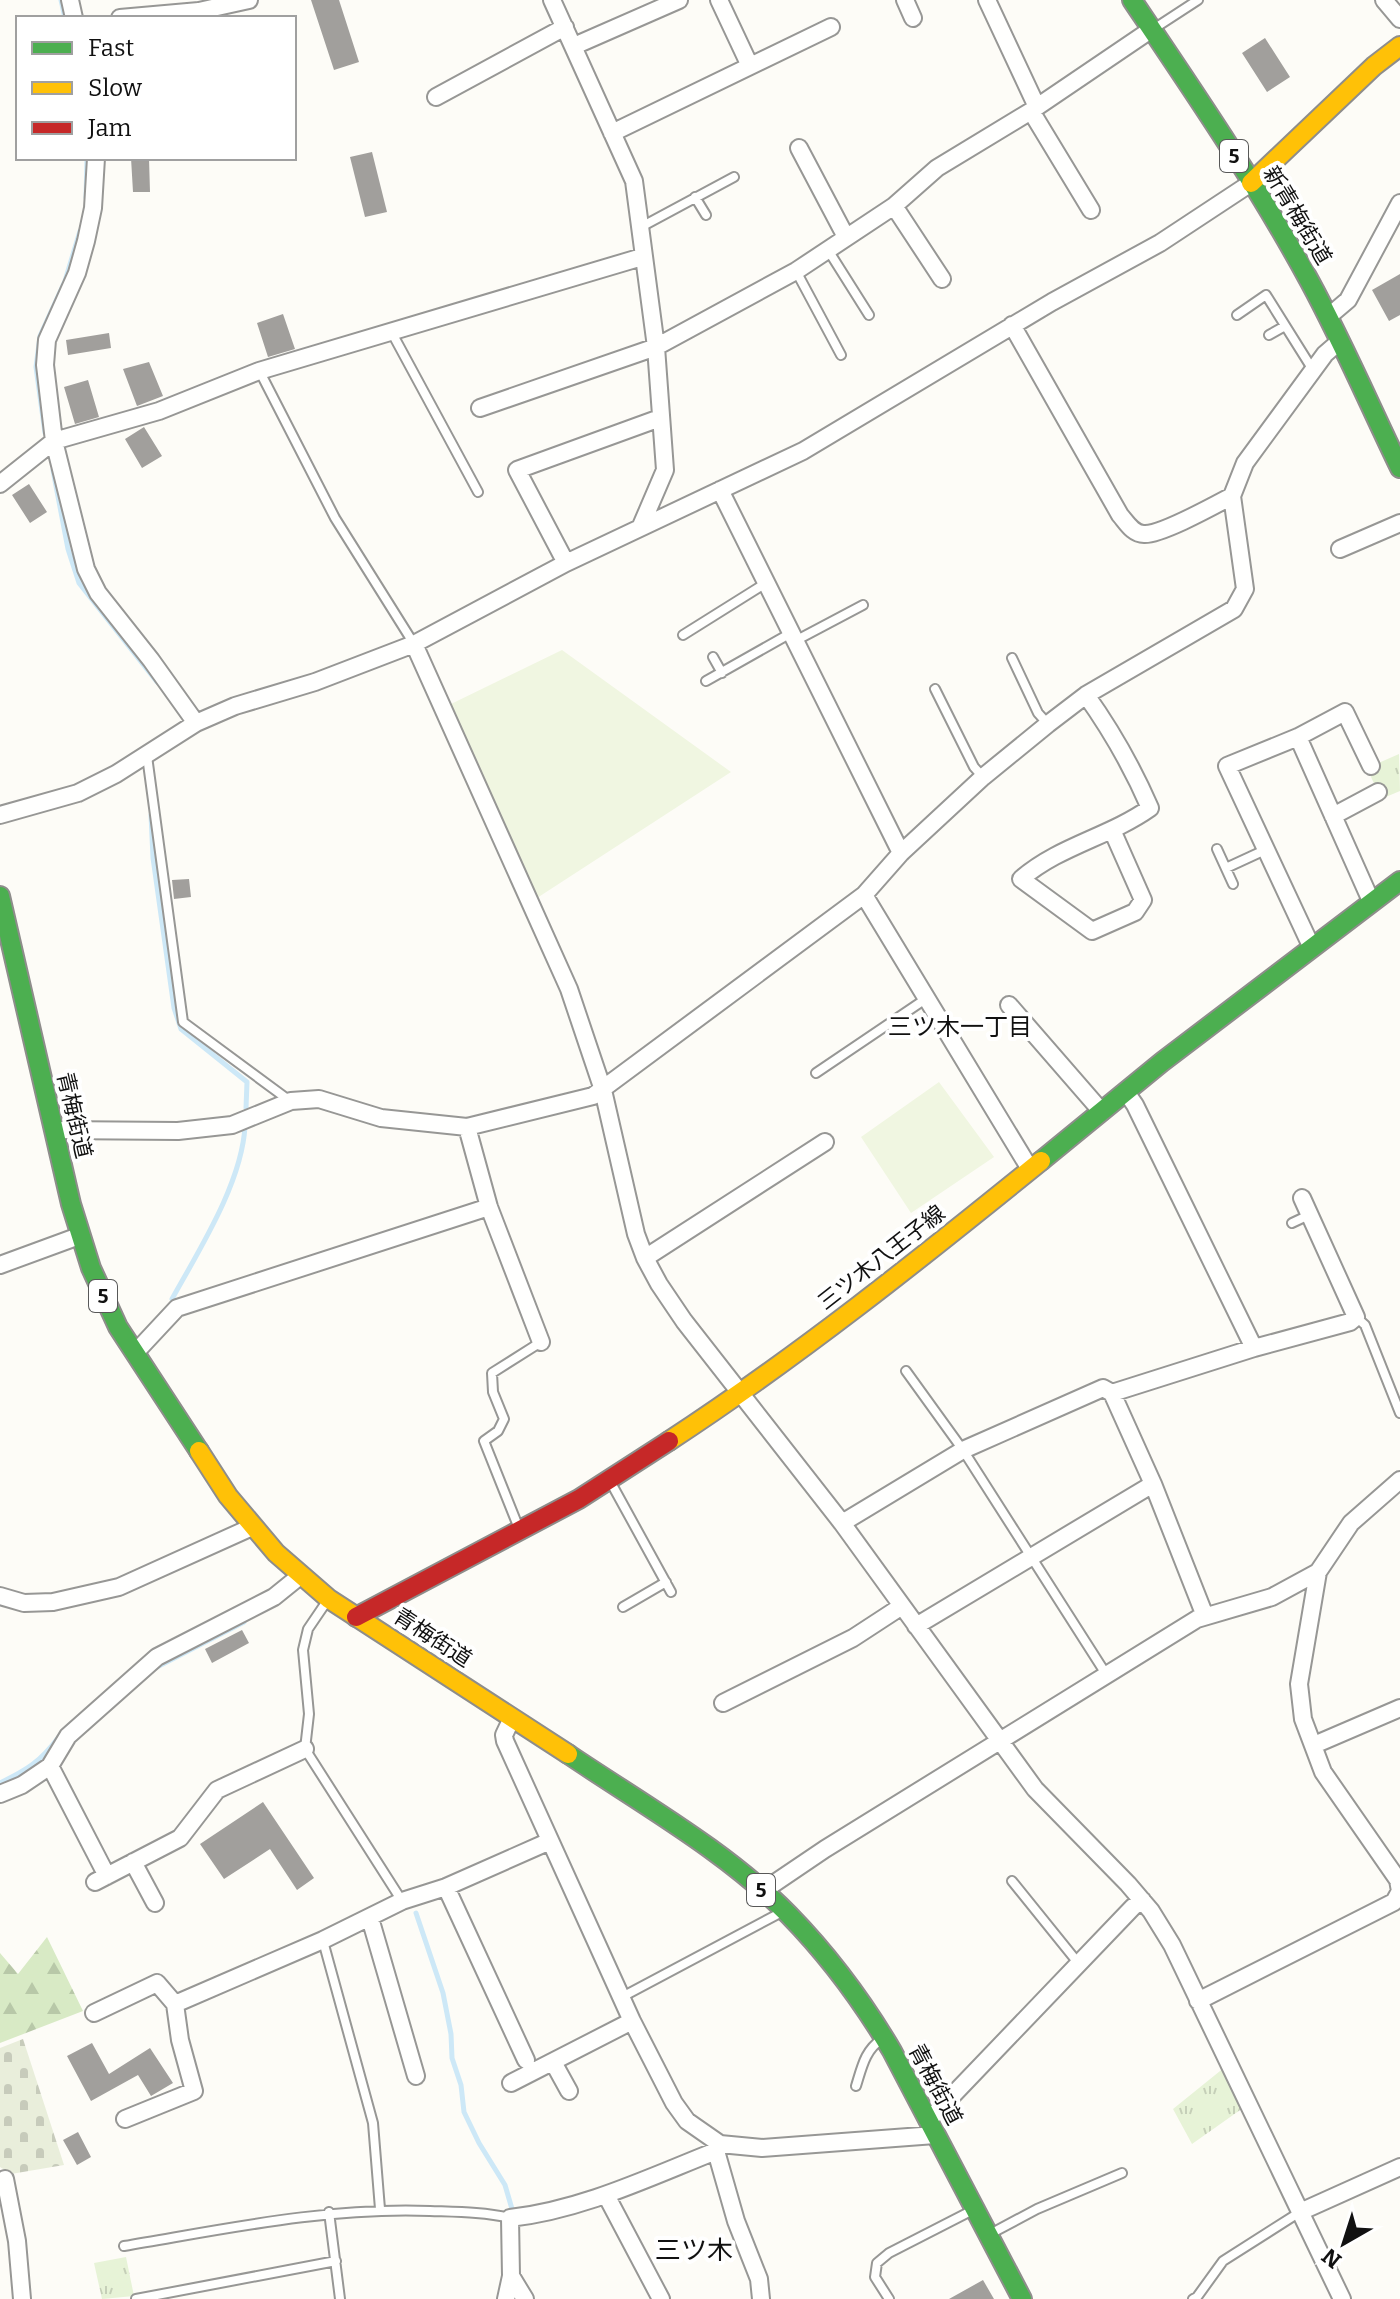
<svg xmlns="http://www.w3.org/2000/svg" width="1400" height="2299" font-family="Bitter,'Noto Sans JP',serif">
	<defs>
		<pattern id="grass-tufts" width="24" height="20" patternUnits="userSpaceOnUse" patternTransform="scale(2)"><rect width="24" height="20" fill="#e7f3d7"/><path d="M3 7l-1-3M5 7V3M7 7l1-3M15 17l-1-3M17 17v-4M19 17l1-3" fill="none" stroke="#c5cfb8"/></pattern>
		<pattern id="forest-firs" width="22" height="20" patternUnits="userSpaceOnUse" patternTransform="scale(2)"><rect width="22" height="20" fill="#d8eac5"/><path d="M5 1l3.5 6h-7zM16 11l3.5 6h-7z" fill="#b8c8a8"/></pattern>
		<pattern id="cemetery-stones" width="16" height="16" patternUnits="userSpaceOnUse" patternTransform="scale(2)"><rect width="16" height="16" fill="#e9eedb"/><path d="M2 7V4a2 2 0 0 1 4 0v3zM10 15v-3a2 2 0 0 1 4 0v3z" fill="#c7cbbb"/></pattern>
	</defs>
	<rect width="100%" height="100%" fill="#fdfcf7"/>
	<!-- grass -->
	<path fill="url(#grass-tufts)" d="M 1399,754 L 1400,791 L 1381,799 L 1367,768 Z
		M 1225,2067 L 1243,2108 L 1192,2144 L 1173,2109 Z
		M 126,2257 L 134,2296 L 102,2299 L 94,2263 Z"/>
	<!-- forest -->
	<path fill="url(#forest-firs)" d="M 47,1937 L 83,2011 L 0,2043 L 0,1953 L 18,1974 Z"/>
	<!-- cemetery -->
	<path fill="url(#cemetery-stones)" d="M 23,2039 L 64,2165 L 11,2174 L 0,2167 L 0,2048 Z"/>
	<!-- pitch -->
	<path fill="#f0f6e1" d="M 562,650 L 731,772 L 537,898 L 451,704 Z
		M 939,1082 L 994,1157 L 911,1213 L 861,1137 Z"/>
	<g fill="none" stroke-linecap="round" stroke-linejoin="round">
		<!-- stream -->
		<path stroke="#cde8f7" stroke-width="5" d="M 61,0 L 65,18
			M 86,198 L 87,158
			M 45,433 L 36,367 L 40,336 L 65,281 L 80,231
			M 53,470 L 68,549 L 79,583 L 157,682
			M 151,815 L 153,858 L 174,1008 L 181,1029 L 247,1082 L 246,1108
			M 172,1299 C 199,1250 242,1183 245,1126
			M 157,1667 L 244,1622
			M 0,1783 C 27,1770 40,1762 58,1738
			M 416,1913 L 443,1993 L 451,2034 L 452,2058 L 461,2085 L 464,2112 L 479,2143 L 505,2185 L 512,2209"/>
	</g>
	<!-- building -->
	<path fill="#a19f9c" d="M 311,0 L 339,0 L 359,62 L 334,70 Z
		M 1265,38 L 1290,77 L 1267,92 L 1242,53 Z
		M 372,152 L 387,212 L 365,217 L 350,157 Z
		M 131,158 L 149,158 L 150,192 L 133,192 Z
		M 1400,274 L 1400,315 L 1389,321 L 1372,290 Z
		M 283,314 L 295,349 L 268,357 L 257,323 Z
		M 109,333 L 111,348 L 68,355 L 66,340 Z
		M 149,362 L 163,396 L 137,406 L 123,369 Z
		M 88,380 L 99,417 L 75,424 L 64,387 Z
		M 144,427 L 162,456 L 142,468 L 125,439 Z
		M 29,484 L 47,512 L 30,523 L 12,495 Z
		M 189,879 L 191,897 L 174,899 L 172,880 Z
		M 242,1630 L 249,1643 L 212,1663 L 205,1649 Z
		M 263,1802 L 314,1878 L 297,1890 L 270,1849 L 224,1879 L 200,1844 Z
		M 92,2043 L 109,2074 L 150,2048 L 173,2083 L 151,2096 L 138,2075 L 91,2101 L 67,2056 Z
		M 78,2132 L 91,2157 L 77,2165 L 63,2140 Z
		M 983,2280 L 994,2299 L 949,2299 Z"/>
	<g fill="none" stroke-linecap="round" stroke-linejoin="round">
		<!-- lane casing -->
		<g stroke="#979795" stroke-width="12">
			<path id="lane" d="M 1155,28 L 1198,0
				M 695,197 L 706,215
				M 641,227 L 734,177
				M 828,250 L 869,315
				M 796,271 L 841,355
				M 1237,315 L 1266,295 L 1313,370
				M 392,333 L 478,492
				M 1269,335 L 1285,326
				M 260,372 L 335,518 L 414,644
				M 683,635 L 766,583
				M 795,641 L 863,605
				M 713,657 L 722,673
				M 1012,658 L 1038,713 L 1048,724
				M 706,681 L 791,633
				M 935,689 L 974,767 L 983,777
				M 147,756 L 183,1022 L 290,1101
				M 1217,849 L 1233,884
				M 1226,868 L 1265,850
				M 816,1073 L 927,998
				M 1292,1223 L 1309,1215
				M 1356,1317 L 1365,1325 L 1400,1413
				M 906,1371 L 963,1450 L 1106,1674
				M 610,1481 L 671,1592
				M 520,1531 L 484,1441 L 498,1431 L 504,1419 L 493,1392 L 492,1373 L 541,1342
				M 327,1601 L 308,1629 L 303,1650 L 309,1714 L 305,1749 L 402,1901
				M 623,1607 L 666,1582
				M 1012,1881 L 1079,1964
				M 323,1941 L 373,2123 L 380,2209
				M 622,1997 L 780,1913
				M 856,2086 C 862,2067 865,2050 882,2039
				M 329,2212 L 340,2299
				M 992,2233 L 1037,2209 L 1122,2173
				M 124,2246 C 226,2229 327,2207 430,2211 C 458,2212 484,2212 510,2218
				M 136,2299 L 336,2261
				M 889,2299 L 875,2277 L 877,2263 L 889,2253 L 971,2211
				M 1193,2299 L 1197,2297 L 1223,2261 L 1300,2212"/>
		</g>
		<!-- street casing -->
		<g stroke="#979795" stroke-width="20">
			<path id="street" d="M 70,0 L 74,18
				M 552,0 L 634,181 L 656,347 L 665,470 L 641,526
				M 719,0 L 750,66
				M 905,0 L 913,18
				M 987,0 L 1037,107
				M 1384,0 L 1400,19
				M 120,18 L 199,11 L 249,0
				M 574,46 L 679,0
				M 436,97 L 565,27
				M 1031,111 L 1091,210
				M 612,133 L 831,27
				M 799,148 L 846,237
				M 96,158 L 93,208 L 86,241 L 77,273 L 47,340 L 45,365 L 54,441 L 86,569 L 98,593 L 151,660 L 196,723
				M 894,206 L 942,279
				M 1328,317 L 1348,300 L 1400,203
				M 1012,325 L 1120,515 C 1127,523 1133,534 1144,534 C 1161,535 1215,505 1232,496
				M 480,408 L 656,347 L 796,271 L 894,206 L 937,168 L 1031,111 L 1152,29
				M 0,484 L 54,441 L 159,411 L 259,371 L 642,257
				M 720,490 L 901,853
				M 1340,549 L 1400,523
				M 566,563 L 517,470 L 660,418
				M 414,644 L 569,989 L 603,1090 L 636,1234 L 645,1258 L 659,1284 L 684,1321 L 842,1523 L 1035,1789 L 1128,1884 L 1151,1911 L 1172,1945 L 1342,2299
				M 1086,695 C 1111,730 1133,769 1150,808 C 1109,837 1059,846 1021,879 L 1092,931 L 1135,912 L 1143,900 L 1112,830
				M 1298,737 L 1371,901
				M 0,815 L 78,793 L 116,774 L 196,723 L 235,706 L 315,682 L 414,644 L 566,563 L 803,451 L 1052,302 L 1160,243 L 1251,183
				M 1333,816 L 1378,792
				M 864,895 L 1030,1169
				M 1312,948 L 1227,766 L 1298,737 L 1345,712 L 1371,766
				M 1009,1005 L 1102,1112
				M 1126,1092 L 1135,1105 L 1254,1348
				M 467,1127 L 489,1207 L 541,1342
				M 54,1130 L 178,1131 L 232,1125 L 291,1101 L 319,1099 L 381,1118 L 467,1127 L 593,1096 L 864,895 L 901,853 L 983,777 L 1048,724 L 1086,695 L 1234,609 L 1245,589 L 1232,496 L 1245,463 L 1325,354 L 1340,341
				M 645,1258 L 825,1142
				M 0,1265 L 79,1236
				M 135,1353 L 177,1308 L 489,1207
				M 1112,1393 L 1254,1348 L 1350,1322 L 1356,1317 L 1302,1198
				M 842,1523 L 963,1450 L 1103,1388 L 1112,1393 L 1153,1484 L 1205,1616
				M 0,1596 L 24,1603 L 53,1602 L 119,1587 L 252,1527
				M 916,1626 L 1153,1484
				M 723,1703 L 853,1638 L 902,1606
				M 512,1718 L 504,1735 L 505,1741 L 632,2021 L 674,2103 L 687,2121 L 720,2144 L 762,2148 L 935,2135
				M 1314,1745 L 1400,1708
				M 50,1766 L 107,1876
				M 0,1794 L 22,1785 L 50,1766 L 68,1736 L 157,1657 L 274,1597 L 300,1576
				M 133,1862 L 155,1903
				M 95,1882 L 180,1838 L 217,1790 L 305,1749
				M 446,1887 L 526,2060
				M 763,1891 L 825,1849 L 1197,1619 L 1272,1597 L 1318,1572
				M 370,1918 L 416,2076
				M 1198,2001 L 1394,1902 L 1400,1891 L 1398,1880 L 1323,1772 L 1303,1719 L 1299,1684 L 1318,1572 L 1351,1523 L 1400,1480
				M 175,2004 L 323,1940 L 402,1901 L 446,1887 L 550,1841
				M 94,2013 L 157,1983 L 175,2004 L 180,2040 L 194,2091 L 125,2119
				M 553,2062 L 569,2091
				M 511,2083 L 632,2021
				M 928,2121 L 1133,1907 L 1142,1900
				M 716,2151 L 736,2221 L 759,2279 L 761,2299
				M 5,2179 L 17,2241 L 22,2299
				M 606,2195 L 661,2299
				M 1300,2212 L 1400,2167
				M 511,2276 L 525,2299
				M 506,2299 L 511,2276 L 510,2218 C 582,2210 650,2177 716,2151 L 720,2144"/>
		</g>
		<!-- fast casing -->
		<g stroke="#8e8d8b" stroke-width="22">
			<path id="fast" d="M 1132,0 C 1194,92 1257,184 1310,282 C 1343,343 1370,406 1400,468
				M 0,896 L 71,1204 L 91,1268 L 118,1327 L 199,1451
				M 1041,1161 L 1162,1062 L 1400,881
				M 568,1754 C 642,1804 726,1851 789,1915 C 829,1956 863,2002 892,2051 L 1022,2299"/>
		</g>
		<!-- slow casing -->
		<g stroke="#8e8d8b" stroke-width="22">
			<path id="slow" d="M 1251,183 L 1374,66 L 1400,46
				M 669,1441 C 799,1356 920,1259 1041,1161
				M 199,1451 L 228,1496 L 276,1553 L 329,1599 L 568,1754"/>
		</g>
		<!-- jam casing -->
		<g stroke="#8e8d8b" stroke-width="22">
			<path id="jam" d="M 356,1617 L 579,1499 L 669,1441"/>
		</g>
		<!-- lane -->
		<use href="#lane" stroke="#fffffe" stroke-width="8"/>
		<!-- street -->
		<use href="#street" stroke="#fffffe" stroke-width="16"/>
		<!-- fast -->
		<use href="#fast" stroke="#4caf50" stroke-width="18"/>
		<!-- slow -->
		<use href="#slow" stroke="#ffc107" stroke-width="18"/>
		<!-- jam -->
		<use href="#jam" stroke="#c62828" stroke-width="18"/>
	</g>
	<g text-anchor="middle" stroke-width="8" stroke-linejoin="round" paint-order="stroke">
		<!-- shield labels -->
		<g fill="#fff" stroke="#585858" stroke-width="2">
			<rect x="1220" y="140" width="28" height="32" rx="6"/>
			<rect x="89" y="1280" width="28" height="32" rx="6"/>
			<rect x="747" y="1874" width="28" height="32" rx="6"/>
		</g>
		<g font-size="20" font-weight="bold" fill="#111">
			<text x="1234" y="163">5</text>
			<text x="103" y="1303">5</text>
			<text x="761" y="1897">5</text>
		</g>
		<!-- street labels -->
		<g font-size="22" fill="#111" stroke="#fff">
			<text transform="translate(1298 215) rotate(59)" y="8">新青梅街道</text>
			<text transform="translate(75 1115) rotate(77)" y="8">青梅街道</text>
			<text transform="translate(881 1257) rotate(-38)" y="8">三ツ木八王子線</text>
			<text transform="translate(433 1637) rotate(33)" y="8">青梅街道</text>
			<text transform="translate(936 2084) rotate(62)" y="8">青梅街道</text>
		</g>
		<!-- neighbourhood labels -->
		<g font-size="24" fill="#111" stroke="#fff">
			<text x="960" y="1035">三ツ木一丁目</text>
		</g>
		<!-- quarter labels -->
		<g font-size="26" fill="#111" stroke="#fff">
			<text x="694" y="2259">三ツ木</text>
		</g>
	</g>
	<!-- legend -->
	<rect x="16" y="16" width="280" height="144" fill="#ffffff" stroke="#a0a0a0" stroke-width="2"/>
	<rect x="32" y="42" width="40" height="12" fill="#4caf50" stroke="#a0a0a0" stroke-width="2"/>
	<text x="88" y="56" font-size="24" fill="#111111">Fast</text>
	<rect x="32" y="82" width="40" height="12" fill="#ffc107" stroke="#a0a0a0" stroke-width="2"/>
	<text x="88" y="96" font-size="24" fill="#111111">Slow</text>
	<rect x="32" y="122" width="40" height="12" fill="#c62828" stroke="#a0a0a0" stroke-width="2"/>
	<text x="88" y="136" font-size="24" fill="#111111">Jam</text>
	<!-- north arrow -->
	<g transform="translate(1344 2243) rotate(219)" stroke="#ffffff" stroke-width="6" paint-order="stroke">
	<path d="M0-6L14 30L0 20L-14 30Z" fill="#111111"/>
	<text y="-12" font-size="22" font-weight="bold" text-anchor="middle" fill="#111111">N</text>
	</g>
</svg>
